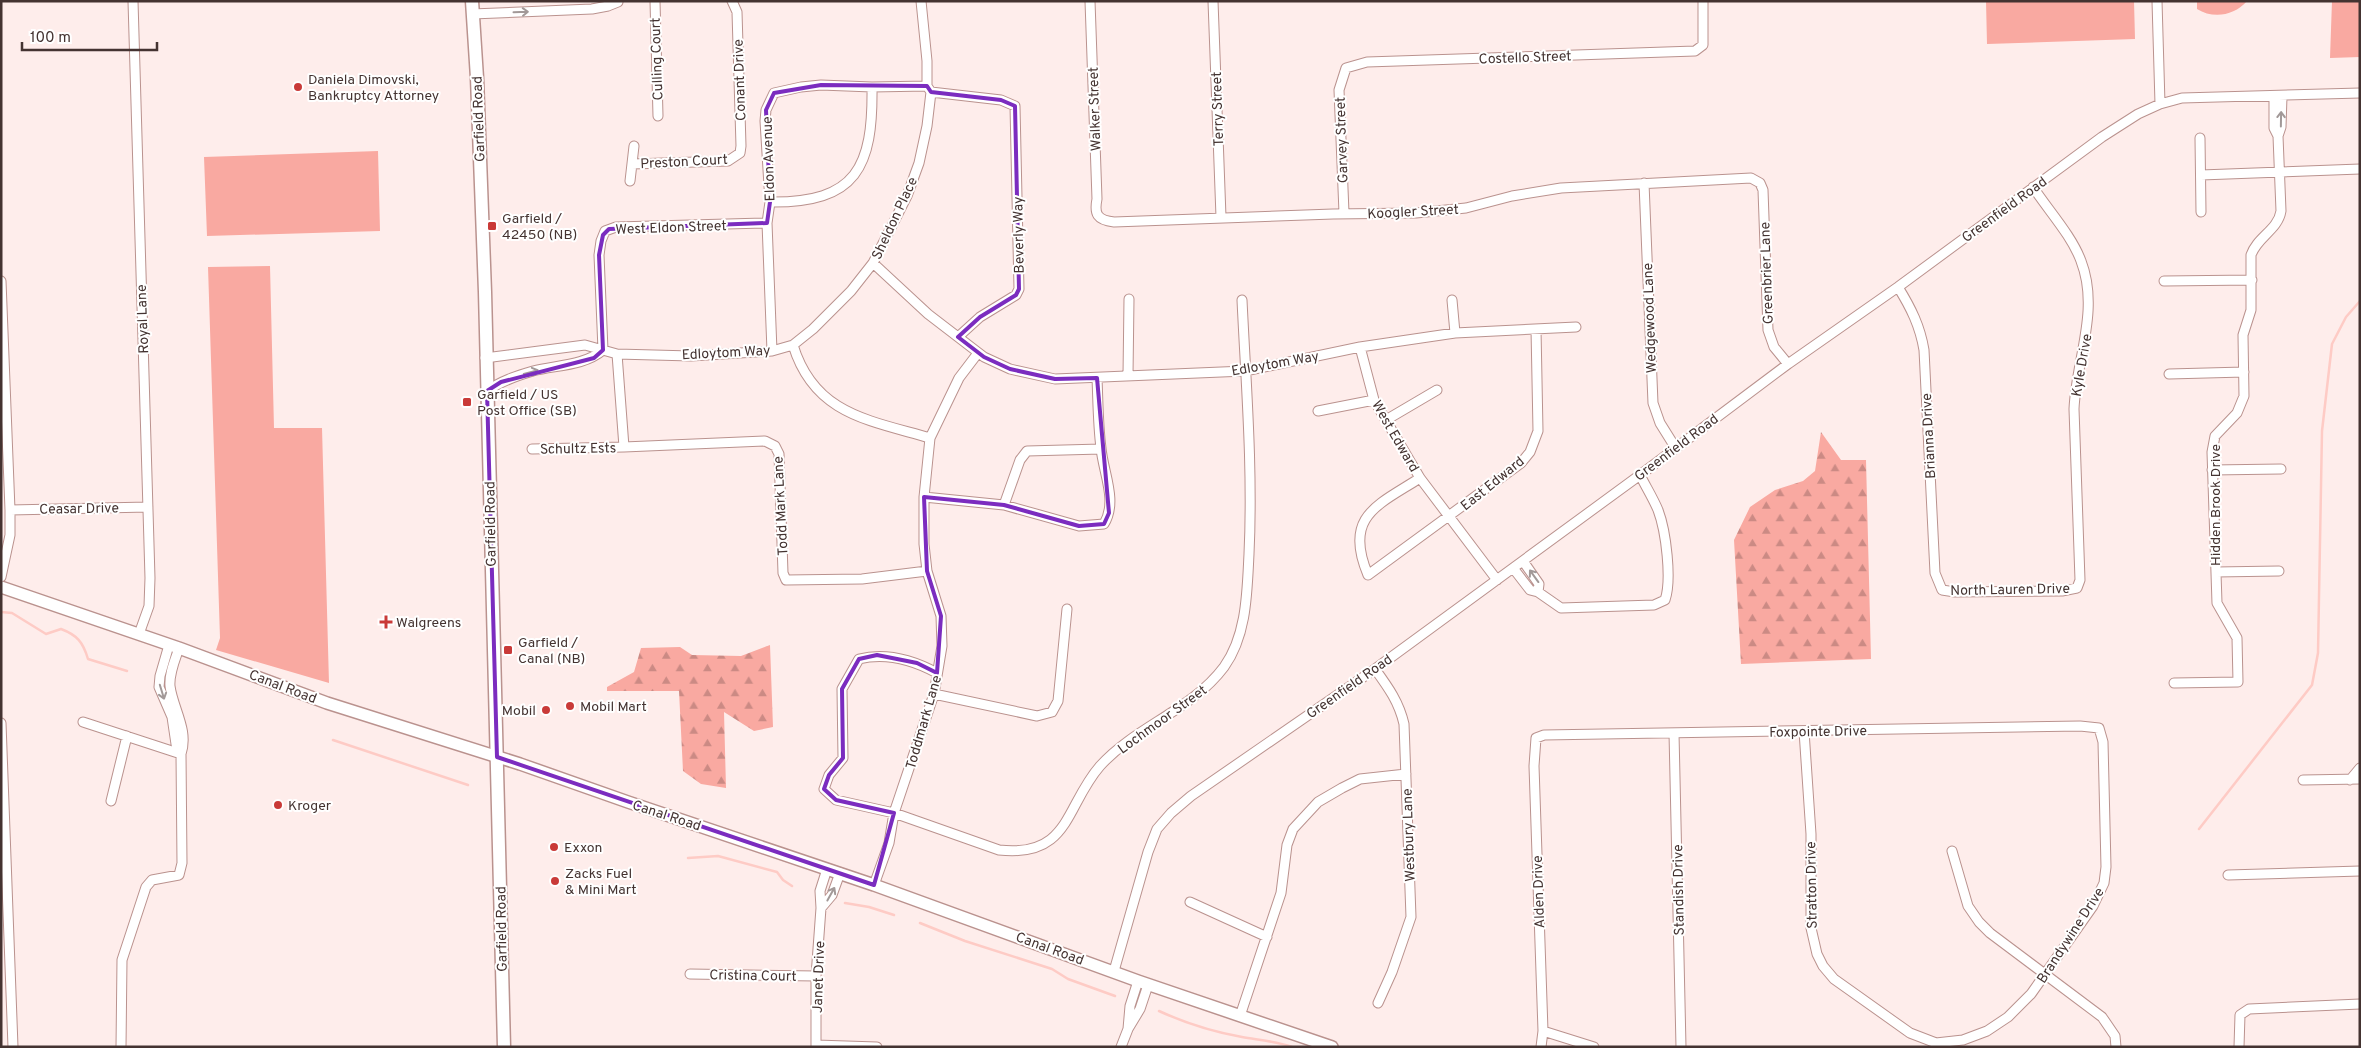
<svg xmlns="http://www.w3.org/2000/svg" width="2361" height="1048" font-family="Overpass,sans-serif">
	<defs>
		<pattern id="forest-firs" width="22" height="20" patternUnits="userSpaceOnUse" patternTransform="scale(1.25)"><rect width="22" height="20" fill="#f9a9a1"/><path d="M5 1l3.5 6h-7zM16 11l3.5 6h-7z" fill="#cb8a84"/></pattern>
	</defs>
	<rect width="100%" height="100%" fill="#feedeb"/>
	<!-- grass -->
	<path fill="#f9a9a1" d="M 1986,1 L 2134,1 L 2135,39 L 1987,44 Z
		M 2197,1 L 2247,1 C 2234,16 2213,19 2197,9 Z
		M 2332,1 L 2360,1 L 2360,57 L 2330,58 Z
		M 378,151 L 380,231 L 207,236 L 204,157 Z
		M 270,266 L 274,428 L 322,428 L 329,683 L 216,650 L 220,638 L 208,267 Z"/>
	<!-- forest -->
	<path fill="url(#forest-firs)" d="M 1821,432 L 1841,460 L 1866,460 L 1871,659 L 1741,664 L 1734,540 L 1750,507 L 1775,490 L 1803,481 L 1815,471 Z
		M 770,645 L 773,727 L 754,731 L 724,712 L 726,788 L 701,784 L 683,771 L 679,691 L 607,691 L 607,687 L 634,672 L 641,648 L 680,647 L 692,655 L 741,656 Z"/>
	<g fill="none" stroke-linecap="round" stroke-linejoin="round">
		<!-- stream -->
		<path stroke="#fecbc5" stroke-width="2.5" d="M 1,612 L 12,613 L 46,634 L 61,629 C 77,635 83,642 88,659 L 127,671
			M 333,740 L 468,785
			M 2199,829 L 2312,685 L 2318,653 L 2322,431 L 2332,344 L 2346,317 L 2360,301
			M 688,858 L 718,856 L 777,872 L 783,880 L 792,886
			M 845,903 L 869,907 L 894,915
			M 920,923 L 965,941 L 1052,969 L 1068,979 L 1115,996
			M 1159,1011 C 1185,1023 1214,1032 1242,1037 C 1259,1040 1275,1041 1292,1047"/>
		<!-- minor casing -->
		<g stroke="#ba928e" stroke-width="11">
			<path id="minor" d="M 133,1 L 150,578 L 149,606 L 139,634
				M 655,1 L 658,116
				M 1090,1 L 1097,199 C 1094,214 1097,220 1114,222 L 1333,214 L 1416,213 L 1466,208 L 1512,196 L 1561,188 L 1751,178 L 1760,183 L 1763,190 L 1768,330 L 1774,347 L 1788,364
				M 1213,1 L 1221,217
				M 2157,1 L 2160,104
				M 472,14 L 592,9 L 608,6 L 618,2
				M 931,92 L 1001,100 L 1015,106 L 1019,289 L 1016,295 L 980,317 L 958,337
				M 2274,97 L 2274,128 L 2278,136 L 2281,127 L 2282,96
				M 2200,138 L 2201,212
				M 632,164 L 728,161 L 740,153 L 741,146 L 737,12 L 732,1
				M 2201,175 L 2360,169
				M 630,181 L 634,146
				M 1644,183 L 1653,403 L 1660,423 L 1675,447
				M 770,202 C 857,203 873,167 872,87
				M 1344,213 L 1339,90 L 1346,68 L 1367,62 L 1695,51 L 1703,45 L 1703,1
				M 873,263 L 928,314 L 984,357 L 1010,369 L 1055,379 L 1245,371 L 1360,347 L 1455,333 L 1576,327
				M 1,281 L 10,510 L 10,535 L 1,577
				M 2164,281 L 2252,280
				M 1898,287 C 1911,308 1920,326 1924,350 L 1935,573 L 1942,590 L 1955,592 L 2062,591 L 2077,588 L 2080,580 L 2074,409 C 2076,360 2100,310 2081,261 C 2072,236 2048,210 2033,187
				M 1452,300 L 1455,333
				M 793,345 C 814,414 868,420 930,438
				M 1360,347 L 1374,400 L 1420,478 L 1497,580
				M 603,350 L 599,255 L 601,241 L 605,231 L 616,227 L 767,223
				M 772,351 L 767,223 L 770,202 L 765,121 L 766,110 L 774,93 L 801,87 L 821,85 L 872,87 L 927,86
				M 617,354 L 624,447 L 765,441 L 775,446 L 779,454 L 783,573 L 786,580 L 862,579 L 927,571
				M 485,358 L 585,345 L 617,354 L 691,356 L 772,351 L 793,345 L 813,329 L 851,291 L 873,263 L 907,196 L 919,163 L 927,126 L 931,92 L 927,86 L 927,61 L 921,1
				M 2169,374 L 2244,372
				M 1128,375 L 1129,299
				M 487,391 C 501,381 516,376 533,371 C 556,365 584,366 603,350
				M 1318,411 L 1374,400
				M 1386,420 L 1437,390
				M 532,449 L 624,447
				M 2212,470 L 2281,469
				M 1420,478 C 1378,505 1343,516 1368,575 L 1521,463 L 1530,452 L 1538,431 L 1536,329
				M 924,497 L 1004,505 L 1079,526 L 1104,524 C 1118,501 1103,472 1101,448 C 1098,425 1098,401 1097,378
				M 1004,505 L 1020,460 L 1027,451 L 1101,449
				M 10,510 L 148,507
				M 1513,568 L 1530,590 L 1538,592 L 1539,584 L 1523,561
				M 2216,572 L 2279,571
				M 1538,592 L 1561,608 L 1654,605 L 1665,600 C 1672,580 1666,531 1658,510 C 1653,498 1646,487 1640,475
				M 169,645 L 160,676 L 159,687 L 172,717 L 176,744 L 181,754 C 189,730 173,709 170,686 C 169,673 175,660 179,648
				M 1375,669 C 1388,687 1399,702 1404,724 L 1411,917 L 1392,972 L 1378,1003
				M 937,673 C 913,660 887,652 859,659 L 842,689 L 843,758 L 829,775 L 824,789 L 836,800 L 894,813 L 999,850 C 1070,858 1065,806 1100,766 C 1136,726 1191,711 1224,667 C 1247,635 1247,592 1249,554 C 1253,469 1246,385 1242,300
				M 2174,683 L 2238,682 L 2237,638 L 2217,603 L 2212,452 L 2215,436 L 2237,413 L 2244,396 L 2243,335 L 2251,310 L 2251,255 C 2257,237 2278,230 2281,211 L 2278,136
				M 934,694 L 1037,716 L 1052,712 L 1058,701 L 1067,609
				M 83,722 L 181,754 L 182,863 L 179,875 L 152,880 L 146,887 L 122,960 L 121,1047
				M 1,723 L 13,1047
				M 1674,733 L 1681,1047
				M 2303,780 L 2360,779
				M 2350,780 L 2360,768
				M 111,801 L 127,736
				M 1952,851 L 1968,906 L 1979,922 L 1990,933 L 2102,1017 L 2115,1036 L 2116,1047
				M 827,869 L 820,891 L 821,908 L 832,895 L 840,873
				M 2228,875 L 2360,871
				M 874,885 L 889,843 L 894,813 L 934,694 L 942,646 L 941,616 L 927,571 L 924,544 L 924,497 L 930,438 L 959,378 L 978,353
				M 1190,902 L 1267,937
				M 1114,971 L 1148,852 L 1157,829 L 1171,813 L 1191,796 L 1375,669 L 1640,475 L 1788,364 L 1898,287 L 2102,137 L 2138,114 L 2160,104 L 2182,98 L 2360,93
				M 690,974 L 816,976
				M 1138,981 L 1130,1006 L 1128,1029 L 1140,1009 L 1148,985
				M 1240,1016 L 1281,893 L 1287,845 L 1293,829 L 1318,802 L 1342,788 L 1360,779 L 1406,774
				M 1543,1031 L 1594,1047
				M 816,1045 L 877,1047
				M 816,1047 L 816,976 L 821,908
				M 1121,1047 L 1128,1029
				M 1541,1047 L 1543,1031 L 1534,766 L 1536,738 L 1544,735 L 2080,726 L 2099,728 L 2103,742 L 2106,867 L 2104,883 L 2093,906 L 2031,994 L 2008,1017 L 1987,1031 L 1963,1040 L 1936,1043 L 1910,1033 L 1834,979 L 1823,966 L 1817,954 L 1811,928 L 1811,834 L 1804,731
				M 2239,1047 L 2240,1015 L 2249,1009 L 2360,1004"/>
		</g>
		<!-- tertiary casing -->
		<g stroke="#ba928e" stroke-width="14">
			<path id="tertiary" d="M 1,587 L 179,648 L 327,703 L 520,764 L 628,802 L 874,885 L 1138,981 L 1332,1047"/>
		</g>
		<!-- secondary casing -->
		<g stroke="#ba928e" stroke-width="15">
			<path id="secondary" d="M 472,1 L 477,78 L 485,292 L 504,1047"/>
		</g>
		<!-- minor -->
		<use href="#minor" stroke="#fff" stroke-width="9"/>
		<!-- tertiary -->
		<use href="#tertiary" stroke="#fff" stroke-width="11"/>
		<!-- secondary -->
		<use href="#secondary" stroke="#fff" stroke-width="12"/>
	</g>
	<!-- one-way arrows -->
	<defs><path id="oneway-shaft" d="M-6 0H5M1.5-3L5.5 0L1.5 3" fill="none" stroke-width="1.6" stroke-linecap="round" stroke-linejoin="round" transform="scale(1.25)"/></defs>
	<g stroke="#a29998">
		<use href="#oneway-shaft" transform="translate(521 12) rotate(-2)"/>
		<use href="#oneway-shaft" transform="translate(2281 119) rotate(-89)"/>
		<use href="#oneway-shaft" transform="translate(531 372) rotate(-15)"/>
		<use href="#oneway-shaft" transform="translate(1534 576) rotate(-126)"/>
		<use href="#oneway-shaft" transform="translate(162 692) rotate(73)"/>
		<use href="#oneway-shaft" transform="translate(831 894) rotate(-61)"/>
	</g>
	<!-- marked area -->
	<path fill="none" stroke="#7b2cbf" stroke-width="4" stroke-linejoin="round" d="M 821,85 L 927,86 L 931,92 L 1001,100 L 1015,106 L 1019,289 L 1016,295 L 980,317 L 958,337 L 984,357 L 1010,369 L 1055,379 L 1097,378 L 1109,513 L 1104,524 L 1079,526 L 1004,505 L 924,497 L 927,571 L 941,616 L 937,673 L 917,663 L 877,655 L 859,659 L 842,689 L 843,758 L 829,775 L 824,789 L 836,800 L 894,813 L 874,885 L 497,757 L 487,391 L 501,382 L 594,358 L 603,350 L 599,255 L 603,235 L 609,229 L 767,223 L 770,202 L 766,110 L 774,93 Z"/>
	<!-- markers -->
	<g fill="#c93a38" stroke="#fff" stroke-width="2">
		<circle cx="298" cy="87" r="5"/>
		<rect x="487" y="221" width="10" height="10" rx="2.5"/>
		<rect x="462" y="397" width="10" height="10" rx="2.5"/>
		<path d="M383.5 614.5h5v5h5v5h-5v5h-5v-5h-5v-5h5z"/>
		<rect x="503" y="645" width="10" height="10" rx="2.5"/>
		<circle cx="570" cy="706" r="5"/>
		<circle cx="546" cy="710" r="5"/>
		<circle cx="278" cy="805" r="5"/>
		<circle cx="554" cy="847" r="5"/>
		<circle cx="555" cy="881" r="5"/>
	</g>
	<g text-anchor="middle" stroke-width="4" stroke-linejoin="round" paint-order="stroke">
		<!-- street labels -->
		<g font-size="14" fill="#443331" stroke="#fff">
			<text transform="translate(1525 57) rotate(-2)" y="5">Costello Street</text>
			<text transform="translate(656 59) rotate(-92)" y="5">Culling Court</text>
			<text transform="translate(739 80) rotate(-92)" y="5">Conant Drive</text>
			<text transform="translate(1094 109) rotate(-92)" y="5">Walker Street</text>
			<text transform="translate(1217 109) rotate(-92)" y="5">Terry Street</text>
			<text transform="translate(478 119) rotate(-92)" y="5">Garfield Road</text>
			<text transform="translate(1341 140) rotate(-92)" y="5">Garvey Street</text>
			<text transform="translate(768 159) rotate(-92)" y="5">Eldon Avenue</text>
			<text transform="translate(684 161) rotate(-3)" y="5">Preston Court</text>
			<text transform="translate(2004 209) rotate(-36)" y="5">Greenfield Road</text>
			<text transform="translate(1413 211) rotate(-3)" y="5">Koogler Street</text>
			<text transform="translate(894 218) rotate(-65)" y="5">Sheldon Place</text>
			<text transform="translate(671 227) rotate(-2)" y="5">West Eldon Street</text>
			<text transform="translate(1018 235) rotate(-91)" y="5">Beverly Way</text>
			<text transform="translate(1766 273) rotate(-92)" y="5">Greenbrier Lane</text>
			<text transform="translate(1649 318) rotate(-92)" y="5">Wedgewood Lane</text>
			<text transform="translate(142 319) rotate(-92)" y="5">Royal Lane</text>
			<text transform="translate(726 352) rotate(-3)" y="5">Edloytom Way</text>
			<text transform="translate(1275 363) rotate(-10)" y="5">Edloytom Way</text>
			<text transform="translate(2081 365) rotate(-80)" y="5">Kyle Drive</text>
			<text transform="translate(1396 436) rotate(60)" y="5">West Edward</text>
			<text transform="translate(1928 436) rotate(-93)" y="5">Brianna Drive</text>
			<text transform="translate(1676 447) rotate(-37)" y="5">Greenfield Road</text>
			<text transform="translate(578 448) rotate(-1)" y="5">Schultz Ests</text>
			<text transform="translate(1492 483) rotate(-39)" y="5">East Edward</text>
			<text transform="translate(2215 505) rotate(-90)" y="5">Hidden Brook Drive</text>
			<text transform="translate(780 506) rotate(-93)" y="5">Todd Mark Lane</text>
			<text transform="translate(79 508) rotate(-1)" y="5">Ceasar Drive</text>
			<text transform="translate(490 524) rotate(-91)" y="5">Garfield Road</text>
			<text transform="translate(2010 589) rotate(-1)" y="5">North Lauren Drive</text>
			<text transform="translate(283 686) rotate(21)" y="5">Canal Road</text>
			<text transform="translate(1349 686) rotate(-35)" y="5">Greenfield Road</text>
			<text transform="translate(1162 719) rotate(-36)" y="5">Lochmoor Street</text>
			<text transform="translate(923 722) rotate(-74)" y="5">Toddmark Lane</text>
			<text transform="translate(1818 731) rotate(-1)" y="5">Foxpointe Drive</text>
			<text transform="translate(667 815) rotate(18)" y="5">Canal Road</text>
			<text transform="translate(1408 835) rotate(-92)" y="5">Westbury Lane</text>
			<text transform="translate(1811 885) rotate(-91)" y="5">Stratton Drive</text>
			<text transform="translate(1678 890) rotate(-91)" y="5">Standish Drive</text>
			<text transform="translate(1538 892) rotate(-92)" y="5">Alden Drive</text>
			<text transform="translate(501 929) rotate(-91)" y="5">Garfield Road</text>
			<text transform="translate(2070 935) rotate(-57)" y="5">Brandywine Drive</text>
			<text transform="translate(1050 948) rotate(20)" y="5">Canal Road</text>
			<text transform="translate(753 975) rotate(1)" y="5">Cristina Court</text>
			<text transform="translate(818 977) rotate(-88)" y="5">Janet Drive</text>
		</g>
		<!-- poi labels -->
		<g font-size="14" fill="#443331" stroke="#fff" text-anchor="start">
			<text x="308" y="84">Daniela Dimovski,<tspan x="308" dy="16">Bankruptcy Attorney</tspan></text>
			<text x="502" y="223">Garfield /<tspan x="502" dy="16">42450 (NB)</tspan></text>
			<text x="477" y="399">Garfield / US<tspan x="477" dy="16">Post Office (SB)</tspan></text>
			<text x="396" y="627">Walgreens</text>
			<text x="518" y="647">Garfield /<tspan x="518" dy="16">Canal (NB)</tspan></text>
			<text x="580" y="711">Mobil Mart</text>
			<text x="536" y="715" text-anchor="end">Mobil</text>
			<text x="288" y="810">Kroger</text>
			<text x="564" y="852">Exxon</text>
			<text x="565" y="878">Zacks Fuel<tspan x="565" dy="16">&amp; Mini Mart</tspan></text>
		</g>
	</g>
	<!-- border -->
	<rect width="2361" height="1048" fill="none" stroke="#443331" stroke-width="5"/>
	<!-- scale -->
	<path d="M22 42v8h135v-8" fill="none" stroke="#443331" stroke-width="2.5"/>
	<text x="30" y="42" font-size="15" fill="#443331" stroke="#ffffff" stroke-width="4" paint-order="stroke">100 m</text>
</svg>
